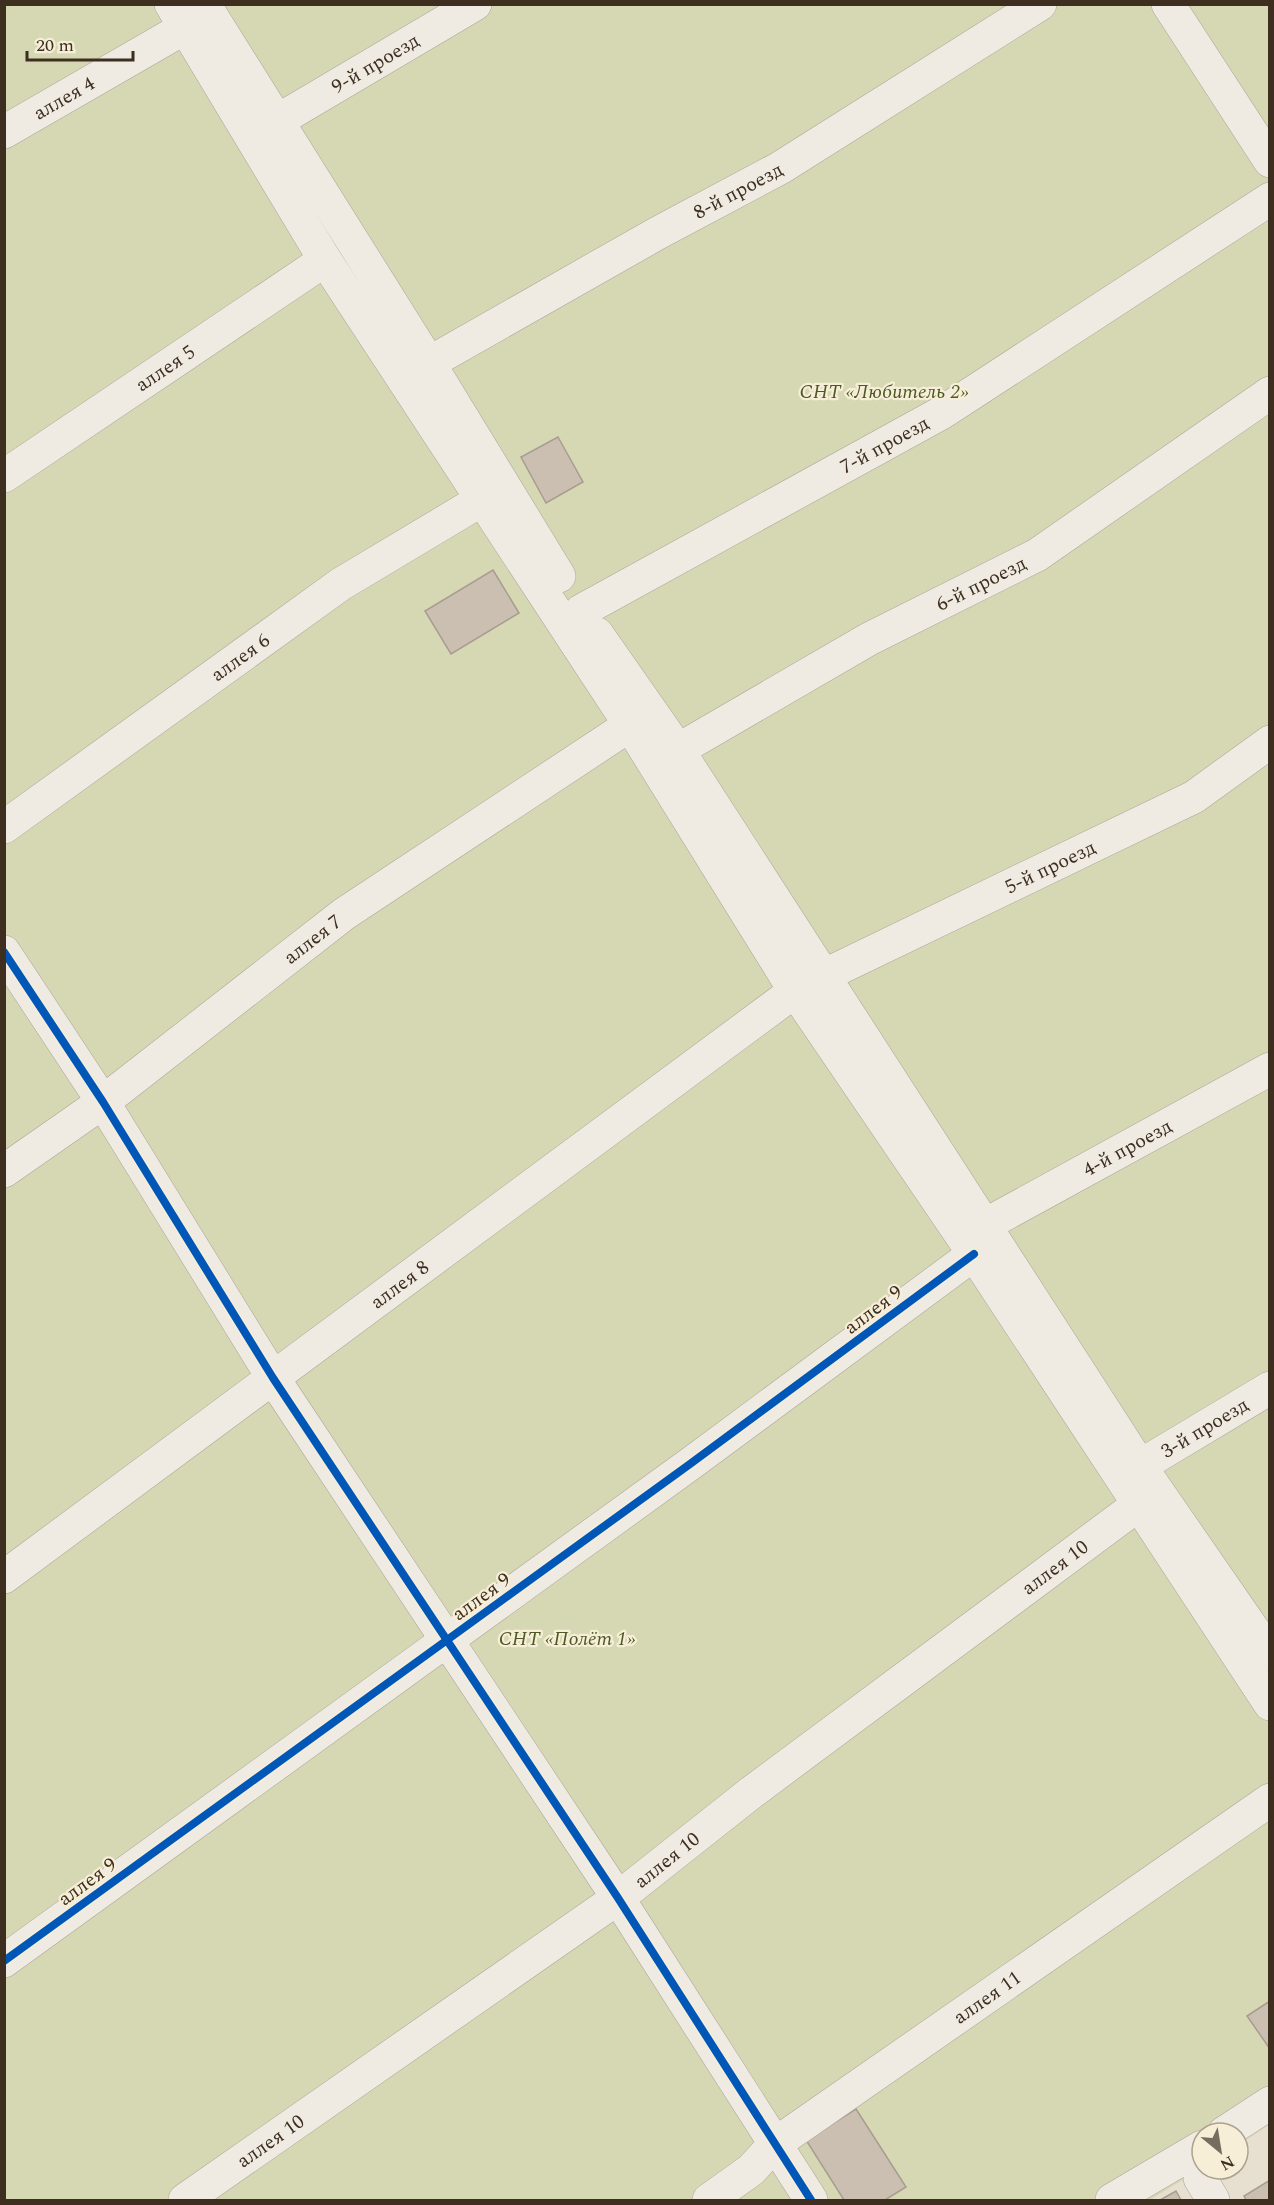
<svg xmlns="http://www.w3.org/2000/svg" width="1274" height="2205" font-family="Spectral,serif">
	<rect width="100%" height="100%" fill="#e7e0d1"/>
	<!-- green -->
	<path fill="#d6d7b3" d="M 5,5 L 1269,5 L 1269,2125 L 1238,2145 L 1238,2133 L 1202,2133 L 1202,2168 L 1150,2200 L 5,2200 Z"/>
	<!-- building -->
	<path fill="#cbbfb2" stroke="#a89c90" stroke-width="1.5" d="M 558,437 L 583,482 L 546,503 L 521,457 Z
		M 493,570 L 519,613 L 451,654 L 425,611 Z
		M 1270,2001 L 1270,2049 L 1247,2016 Z
		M 856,2109 L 906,2187 L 885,2200 L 844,2200 L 806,2140 Z
		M 1270,2180 L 1270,2200 L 1246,2200 L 1244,2196 Z
		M 1176,2191 L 1181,2200 L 1160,2200 Z"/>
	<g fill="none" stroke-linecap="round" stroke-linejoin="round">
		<!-- minor casing -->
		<g stroke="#ada599" stroke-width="34">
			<g id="minor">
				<path d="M 171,4 L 325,260 L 630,725 L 795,991 L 974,1254 L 1270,1704"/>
				<path d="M 204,4 L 429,363 L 559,576"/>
				<path d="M 1168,4 L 1270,161"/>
				<path id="s1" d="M 277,121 L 475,4"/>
				<path id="s2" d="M 4,132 L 186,27"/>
				<path id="s3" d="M 429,363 L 656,234 L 780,168 L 1040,4"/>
				<path id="s4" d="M 4,476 L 325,260"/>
				<path id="s5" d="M 581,611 L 943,412 L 1270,199"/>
				<path d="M 597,634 L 678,750 L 1140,1466 L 1270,1654"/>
				<path id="s6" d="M 678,750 L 869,639 L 1037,555 L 1270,393"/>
				<path id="s7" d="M 4,827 L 341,584 L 483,499"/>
				<path d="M 4,952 L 103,1102 L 273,1378 L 618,1898 L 811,2200"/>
				<path id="s8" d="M 823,976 L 1194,797 L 1270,742"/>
				<path id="s9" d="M 4,1171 L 103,1102 L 344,914 L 630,725"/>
				<path id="s10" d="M 985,1225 L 1270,1069"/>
				<path id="s11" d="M 1140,1466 L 1270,1388"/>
				<path id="s12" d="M 4,1577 L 795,991"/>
				<path d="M 4,1961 L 690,1464 L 974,1254"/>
				<path d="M 1224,2133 L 1270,2103"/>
				<path d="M 1200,2178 L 1213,2200"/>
				<path id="s13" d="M 185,2200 L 618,1898 L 752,1792 L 1138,1505"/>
				<path id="s14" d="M 709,2200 L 751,2170 L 775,2144 L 1270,1800"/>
				<path d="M 1112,2200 L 1202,2147"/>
			</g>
		</g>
		<!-- minor -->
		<use href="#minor" stroke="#efebe3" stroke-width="33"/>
		<!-- cycleway casing -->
		<g stroke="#f7eed8" stroke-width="11">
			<path id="cycleway" d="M 4,952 L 103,1102 L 273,1378 L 618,1898 L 811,2200
				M 4,1961 L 690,1464 L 974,1254"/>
		</g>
		<!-- cycleway -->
		<use href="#cycleway" stroke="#0057b8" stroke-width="8"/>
	</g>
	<g text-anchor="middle" stroke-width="4.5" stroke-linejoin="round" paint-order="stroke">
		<!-- street labels -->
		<g font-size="20" fill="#3d2e20" stroke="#f7eed8">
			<text dy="7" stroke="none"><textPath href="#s1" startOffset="114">9-й проезд</textPath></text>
			<text dy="7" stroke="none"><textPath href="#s2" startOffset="69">аллея 4</textPath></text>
			<text dy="7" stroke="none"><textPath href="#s3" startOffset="354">8-й проезд</textPath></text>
			<text dy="7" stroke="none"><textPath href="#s4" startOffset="194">аллея 5</textPath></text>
			<text dy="7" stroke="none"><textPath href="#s5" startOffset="346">7-й проезд</textPath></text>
			<text dy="7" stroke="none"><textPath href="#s6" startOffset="346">6-й проезд</textPath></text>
			<text dy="7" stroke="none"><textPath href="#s7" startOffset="291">аллея 6</textPath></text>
			<text dy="7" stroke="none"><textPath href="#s8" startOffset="252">5-й проезд</textPath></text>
			<text dy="7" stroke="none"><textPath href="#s9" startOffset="386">аллея 7</textPath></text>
			<text dy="7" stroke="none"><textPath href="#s10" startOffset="162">4-й проезд</textPath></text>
			<text dy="7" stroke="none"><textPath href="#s12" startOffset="492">аллея 8</textPath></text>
			<text transform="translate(873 1309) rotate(-37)" y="7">аллея 9</text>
			<text dy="7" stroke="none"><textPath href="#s11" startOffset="75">3-й проезд</textPath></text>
			<text dy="7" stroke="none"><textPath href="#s13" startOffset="1076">аллея 10</textPath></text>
			<text transform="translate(481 1596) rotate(-36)" y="7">аллея 9</text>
			<text dy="7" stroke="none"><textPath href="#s13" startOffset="590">аллея 10</textPath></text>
			<text transform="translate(87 1881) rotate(-36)" y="7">аллея 9</text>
			<text dy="7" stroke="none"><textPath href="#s14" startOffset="345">аллея 11</textPath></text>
			<text dy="7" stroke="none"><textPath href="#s13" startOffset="104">аллея 10</textPath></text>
		</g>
		<!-- park labels -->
		<g font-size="20" font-style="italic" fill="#4d5a26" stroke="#f7eed8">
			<text x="884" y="398">СНТ «Любитель 2»</text>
			<text x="567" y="1645">СНТ «Полёт 1»</text>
		</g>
	</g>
	<!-- border -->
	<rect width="1274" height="2205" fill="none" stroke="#3d2e20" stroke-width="12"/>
	<!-- north arrow -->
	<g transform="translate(1220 2151) rotate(150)"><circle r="28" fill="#f7eed8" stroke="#ada18e" stroke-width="1.5"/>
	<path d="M0-4.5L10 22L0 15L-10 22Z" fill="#786c5e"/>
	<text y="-9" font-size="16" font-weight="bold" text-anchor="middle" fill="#3d2e20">N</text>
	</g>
	<!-- scale -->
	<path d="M27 51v9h106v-9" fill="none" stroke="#3d2e20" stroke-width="3"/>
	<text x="36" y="51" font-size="18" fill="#3d2e20" stroke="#f7eed8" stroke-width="4.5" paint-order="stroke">20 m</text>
</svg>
